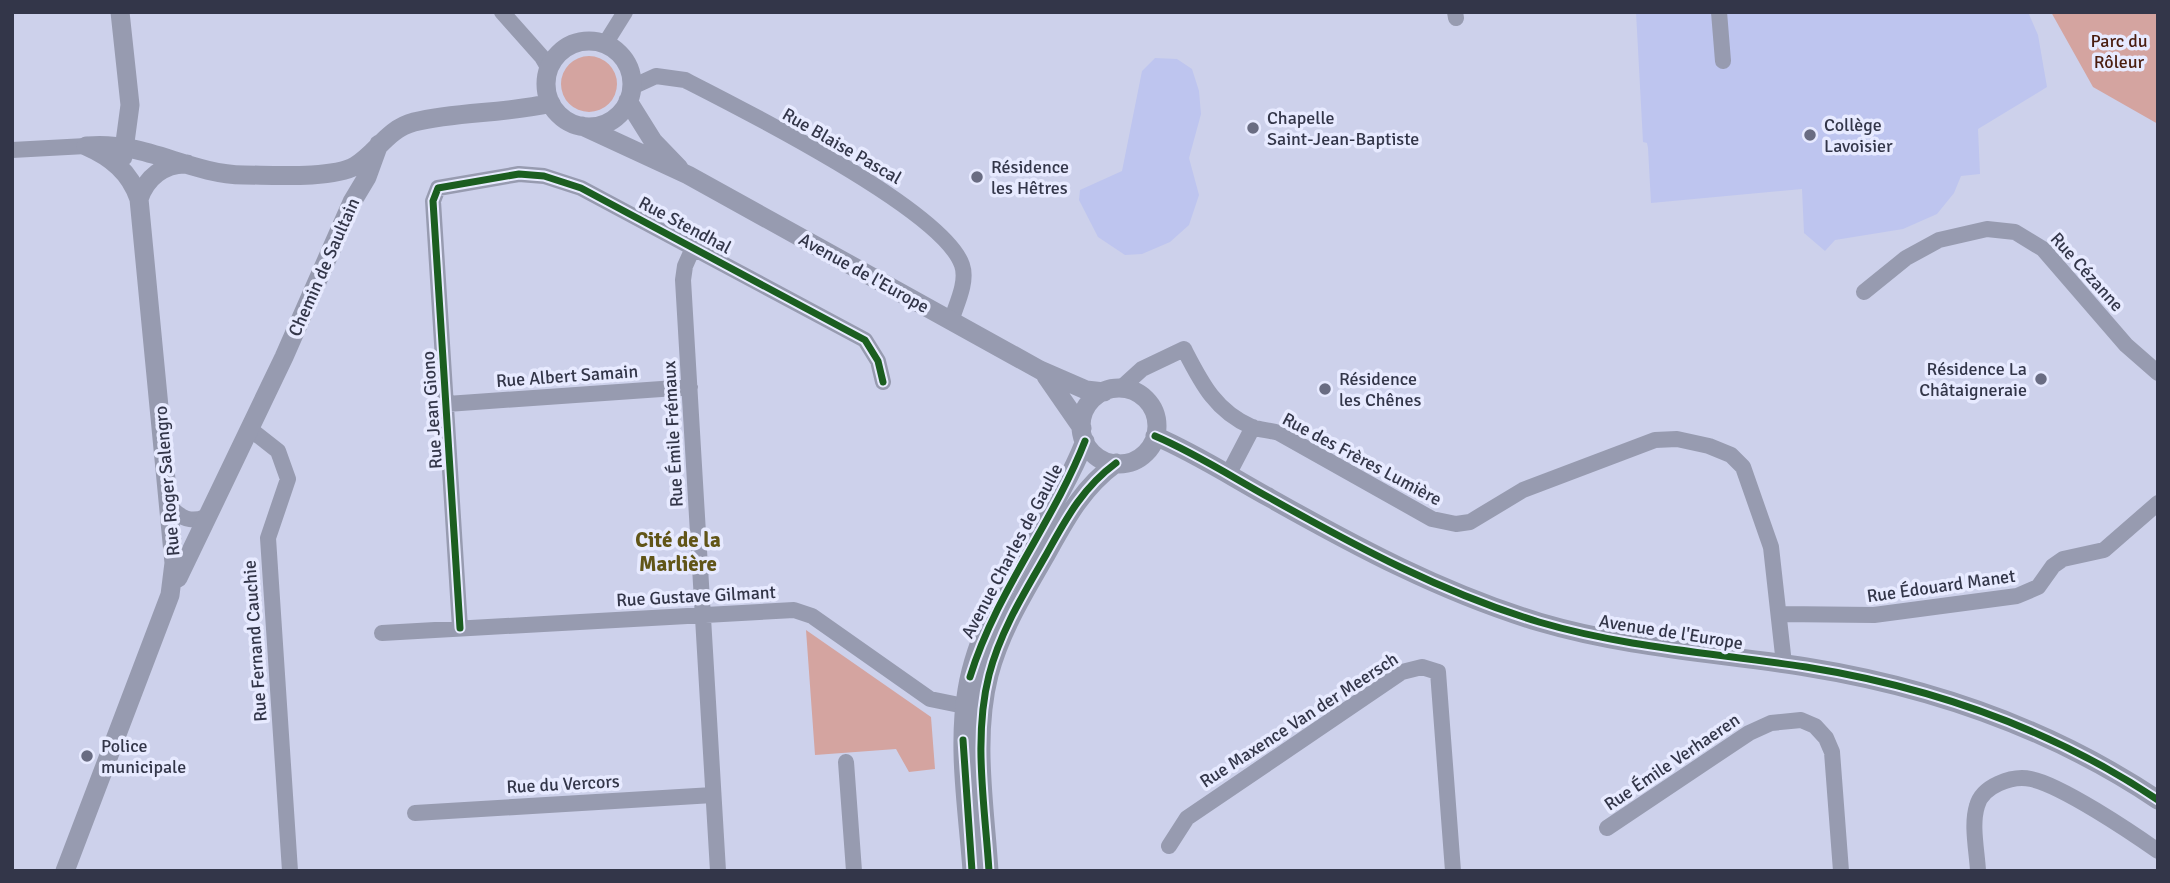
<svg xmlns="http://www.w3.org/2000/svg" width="2170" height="883" font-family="Signika,sans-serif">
	<rect width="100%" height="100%" fill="#cdd1eb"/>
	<!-- built -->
	<path fill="#bec5ef" d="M 1636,12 L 2028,12 L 2038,35 L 2047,87 L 1978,129 L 1980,174 L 1961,176 L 1954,193 L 1937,214 L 1903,229 L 1835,240 L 1825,251 L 1804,233 L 1802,189 L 1651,203 L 1648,148 L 1647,143 L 1643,142 Z
		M 1155,58 L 1177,59 L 1192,69 L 1199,91 L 1201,114 L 1189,158 L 1199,195 L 1189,225 L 1170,242 L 1142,254 L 1125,255 L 1098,237 L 1079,200 L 1080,190 L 1122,171 L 1142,71 Z"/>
	<!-- green -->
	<path fill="#d4a4a0" d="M 2051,12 L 2158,12 L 2158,124 L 2093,87 Z
		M561 84a28 28 0 1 1 56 0a28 28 0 1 1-56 0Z
		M 806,630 L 931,717 L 935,769 L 909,772 L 896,749 L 815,755 Z"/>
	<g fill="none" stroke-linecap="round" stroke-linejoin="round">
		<!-- minor -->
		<path stroke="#979bb0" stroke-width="16" d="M 502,12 L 542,57 L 549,69
			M 1455,12 L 1456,18
			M 1719,12 L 1723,61
			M 605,44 L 625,12
			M 632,87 L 656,76 L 685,80 C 742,109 943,210 962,265 C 968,282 956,305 951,321
			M 12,150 L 86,146
			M 693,248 L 685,266 L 683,280 L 718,871
			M 1864,292 L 1906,258 L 1939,240 L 1987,229 L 2015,232 L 2043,249 L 2126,345 L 2158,373
			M 1120,389 L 1142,369 L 1184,349 C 1201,382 1215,411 1252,427 C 1260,430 1270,430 1279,433 L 1432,519 L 1456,524 L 1470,522 L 1523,490 L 1655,440 L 1677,439 L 1709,446 L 1731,455 L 1743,467 L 1771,547 L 1784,664
			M 447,404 L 690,387
			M 250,429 L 278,451 L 288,479 L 268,538 L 290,871
			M 1228,475 L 1253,427
			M 171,508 C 181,518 191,523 205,517
			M 1780,614 L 1874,615 L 2017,596 L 2038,587 L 2053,566 L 2063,559 L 2104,550 L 2158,503
			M 460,628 L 433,201 L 438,188 L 519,174 L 544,176 L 581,188 L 865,340 L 878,361 L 883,382
			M 382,633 L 794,610 L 812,616 L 930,699 L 974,708
			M 846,762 L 854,871
			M 415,813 L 713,795
			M 1607,828 L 1749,733 L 1771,723 L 1801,720 L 1815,726 L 1826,738 L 1832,752 L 1841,871
			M 1169,846 L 1187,818 L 1402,672 L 1422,667 L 1438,672 L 1453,871
			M 1978,871 C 1977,851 1971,825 1977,806 C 1982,786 2012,775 2031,779 C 2061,785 2131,832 2158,851"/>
		<!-- tertiary -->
		<path stroke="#979bb0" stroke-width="19" d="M 120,12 L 130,105 L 123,157
			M546 84a43 43 0 1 1 86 0a43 43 0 1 1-86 0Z
			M 628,101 L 653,141 L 679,168
			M 582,126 L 688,175 L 1040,370 L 1086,390 L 1104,392
			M 88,146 C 145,141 189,174 244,175 C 271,175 332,179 355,166 C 377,153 387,129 414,122 C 458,111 506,114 551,103
			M 139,199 C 146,178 164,163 187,164
			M 1046,376 L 1082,428
			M1081 426a38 38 0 1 1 76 0a38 38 0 1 1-76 0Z
			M 1155,436 C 1195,453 1232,477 1270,498 C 1357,547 1443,593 1539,622 C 1627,648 1716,653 1806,667 C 1931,687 2052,729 2158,800
			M 178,578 L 284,357 L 352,202 L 367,177 L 379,144
			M 65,871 L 170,595 L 174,563 L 139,199 C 130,172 111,157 86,146
			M 972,871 C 968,812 957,749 967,690 C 982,599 1052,525 1085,441
			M 989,871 C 985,807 973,738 989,675 C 1000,632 1024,593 1046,555 C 1066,519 1082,488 1116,463"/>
		<!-- cycleway casing -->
		<g stroke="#e7eaff" stroke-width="11">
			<path id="cycleway" d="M 1155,436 C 1195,453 1232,477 1270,498 C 1357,547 1443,593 1539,622 C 1627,648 1716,653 1806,667 C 1931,687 2052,729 2158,800
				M 460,628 L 433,201 L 438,188 L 519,174 L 544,176 L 581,188 L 865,340 L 878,361 L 883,382
				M 970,677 C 996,592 1053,523 1085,441
				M 963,740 L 972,871
				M 989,871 C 985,807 973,738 989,675 C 1000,632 1024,593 1046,555 C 1066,519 1082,488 1116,463"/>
		</g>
		<!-- cycleway -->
		<use href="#cycleway" stroke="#1b5e20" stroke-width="7"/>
	</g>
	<!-- markers -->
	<g fill="#696c82" stroke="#e7eaff" stroke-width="2.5">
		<circle cx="1253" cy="128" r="7"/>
		<circle cx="1810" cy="135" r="7"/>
		<circle cx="977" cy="177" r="7"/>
		<circle cx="2041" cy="379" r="7"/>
		<circle cx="1325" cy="389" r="7"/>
		<circle cx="87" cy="756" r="7"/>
	</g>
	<g text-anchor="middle" stroke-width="7" stroke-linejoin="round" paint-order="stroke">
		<!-- park labels -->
		<g font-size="18" fill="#4a1d0f" stroke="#e7eaff">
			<text x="2119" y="47">Parc du<tspan x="2119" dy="21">Rôleur</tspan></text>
		</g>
		<!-- poi labels -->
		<g font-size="18" fill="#333649" stroke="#e7eaff" text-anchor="start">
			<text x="1267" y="124">Chapelle<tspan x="1267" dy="21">Saint-Jean-Baptiste</tspan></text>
			<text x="1824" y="131">Collège<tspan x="1824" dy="21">Lavoisier</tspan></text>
			<text x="991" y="173">Résidence<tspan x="991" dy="21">les Hêtres</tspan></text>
			<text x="2027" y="375" text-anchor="end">Résidence La<tspan x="2027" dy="21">Châtaigneraie</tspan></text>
			<text x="1339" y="385">Résidence<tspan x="1339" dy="21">les Chênes</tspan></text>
			<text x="101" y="752">Police<tspan x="101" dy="21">municipale</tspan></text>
		</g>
		<!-- street labels -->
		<g font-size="18" fill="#333649" stroke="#e7eaff">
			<text transform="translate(842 146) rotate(30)" y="6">Rue Blaise Pascal</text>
			<text transform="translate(685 225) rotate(28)" y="6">Rue Stendhal</text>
			<text transform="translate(324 267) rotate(-66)" y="6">Chemin de Saultain</text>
			<text transform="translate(2087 272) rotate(48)" y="6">Rue Cézanne</text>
			<text transform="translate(864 273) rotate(29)" y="6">Avenue de l'Europe</text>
			<text transform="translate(567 376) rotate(-4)" y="6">Rue Albert Samain</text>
			<text transform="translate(432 410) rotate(-94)" y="6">Rue Jean Giono</text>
			<text transform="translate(673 434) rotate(-93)" y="6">Rue Émile Frémaux</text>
			<text transform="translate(1362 459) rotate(28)" y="6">Rue des Frères Lumière</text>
			<text transform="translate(167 481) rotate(-95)" y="6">Rue Roger Salengro</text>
			<text transform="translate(1012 551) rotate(-62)" y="6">Avenue Charles de Gaulle</text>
			<text transform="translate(1941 586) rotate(-8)" y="6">Rue Édouard Manet</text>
			<text transform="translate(696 596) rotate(-3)" y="6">Rue Gustave Gilmant</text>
			<text transform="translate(1671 632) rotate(9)" y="6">Avenue de l'Europe</text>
			<text transform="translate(255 641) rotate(-94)" y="6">Rue Fernand Cauchie</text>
			<text transform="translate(1299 720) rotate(-33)" y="6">Rue Maxence Van der Meersch</text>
			<text transform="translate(1672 762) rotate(-34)" y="6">Rue Émile Verhaeren</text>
			<text transform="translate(563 784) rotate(-3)" y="6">Rue du Vercors</text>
		</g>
		<!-- quarter labels -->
		<g font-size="21" font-weight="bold" fill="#615518" stroke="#e7eaff">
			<text x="678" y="547">Cité de la<tspan x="678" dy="24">Marlière</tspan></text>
		</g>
	</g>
	<!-- border -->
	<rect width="2170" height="883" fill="none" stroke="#333649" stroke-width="28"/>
</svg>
